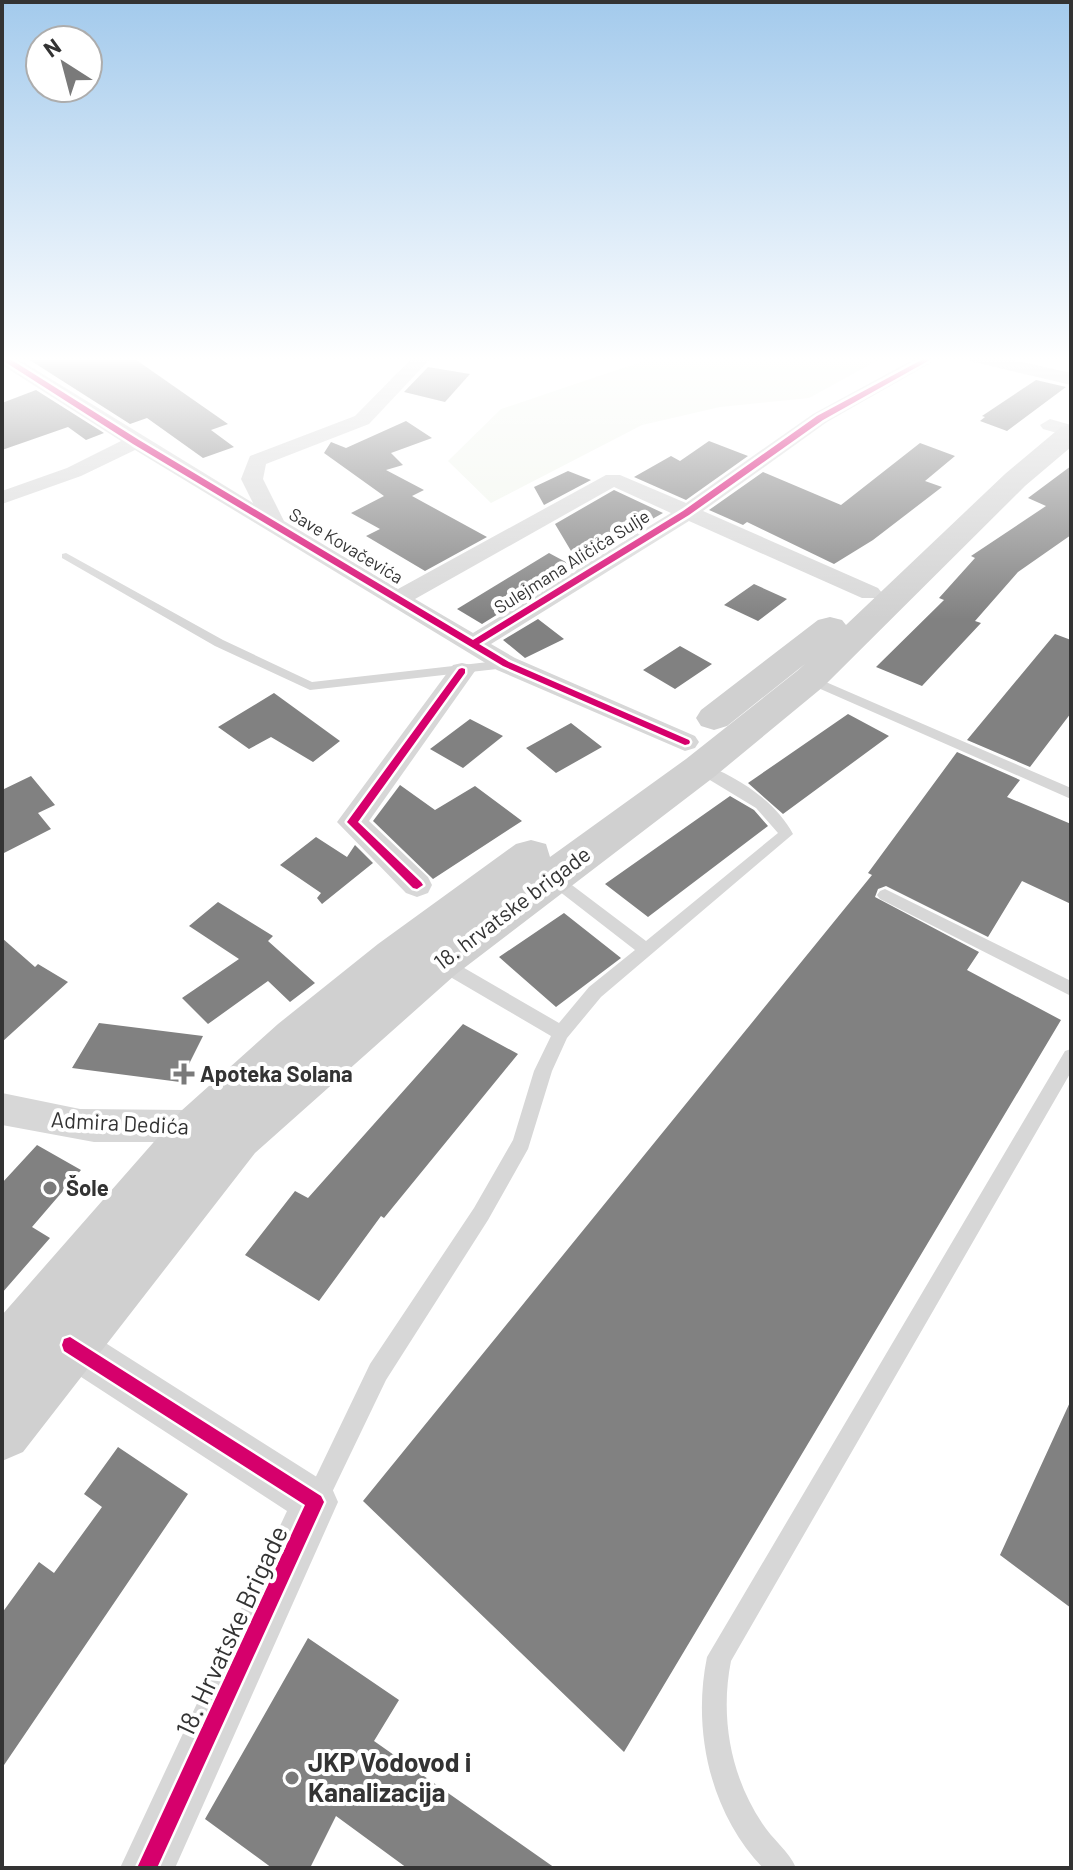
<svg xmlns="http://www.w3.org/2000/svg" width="1073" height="1870" font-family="Barlow,sans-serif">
	<rect width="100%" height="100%" fill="#fff"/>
	<!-- green -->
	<path fill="#f1f5ed" d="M 655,357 L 884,357 L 809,398 L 720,407 L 642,425 L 491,503 L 448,461 L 501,409 Z"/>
	<!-- building -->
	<path fill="#818181" d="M 25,357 L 132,357 L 228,424 L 211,430 L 234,447 L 203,458 L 147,418 L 130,424 Z
		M 428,367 L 470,374 L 445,402 L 404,392 Z
		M 1036,380 L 1066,387 L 1007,431 L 980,421 L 985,417 L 982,416 Z
		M 36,390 L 104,433 L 86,440 L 68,427 L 2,450 L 2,403 Z
		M 406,421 L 432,438 L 391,453 L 403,465 L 386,470 L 424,490 L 412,496 L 487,537 L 425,571 L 366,536 L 380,529 L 351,513 L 384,496 L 324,453 L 331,442 L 346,448 Z
		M 709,441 L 748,456 L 686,500 L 634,477 L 671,456 L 680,461 Z
		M 920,443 L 955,456 L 925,481 L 942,487 L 873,540 L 834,564 L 747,522 L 743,525 L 709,510 L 763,472 L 841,505 Z
		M 1071,466 L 1071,535 L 1018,572 L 975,621 L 981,623 L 922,686 L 876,667 L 944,600 L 939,598 L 975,558 L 971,556 L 1046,506 L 1028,498 Z
		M 568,471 L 591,480 L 544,505 L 534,487 Z
		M 614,490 L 663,513 L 577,561 L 555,524 Z
		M 549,553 L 575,567 L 482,624 L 457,609 Z
		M 754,584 L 787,599 L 758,621 L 724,605 Z
		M 538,619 L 564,639 L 525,658 L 503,640 Z
		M 1055,634 L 1071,640 L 1071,713 L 1030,767 L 967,740 Z
		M 680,646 L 712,664 L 675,689 L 643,670 Z
		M 274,693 L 340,741 L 313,762 L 271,737 L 249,749 L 218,727 Z
		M 848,714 L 889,736 L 783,814 L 748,783 Z
		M 470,719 L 503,736 L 463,768 L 430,749 Z
		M 571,723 L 602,747 L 556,773 L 526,748 Z
		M 957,752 L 1020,780 L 1007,797 L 1071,824 L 1071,904 L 1022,881 L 988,937 L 886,886 L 878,889 L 875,897 L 979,952 L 967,970 L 1061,1020 L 624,1752 L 363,1501 L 872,875 L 868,873 Z
		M 31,776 L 55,805 L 38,813 L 51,829 L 2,854 L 2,790 Z
		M 400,785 L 435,810 L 475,786 L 522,821 L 433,879 L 373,821 Z
		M 730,796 L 754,810 L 768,826 L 648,917 L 605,884 Z
		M 316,837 L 347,857 L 355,845 L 373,863 L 322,904 L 317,898 L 321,893 L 280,865 Z
		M 218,902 L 273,936 L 268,941 L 315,983 L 290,1002 L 268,981 L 208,1024 L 182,998 L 239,959 L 189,926 Z
		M 564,913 L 621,958 L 556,1007 L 499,957 Z
		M 2,938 L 35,967 L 38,964 L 68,982 L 2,1042 Z
		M 99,1023 L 203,1036 L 180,1082 L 72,1068 Z
		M 463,1024 L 518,1054 L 384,1218 L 381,1216 L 319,1301 L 245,1255 L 295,1191 L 308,1198 Z
		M 37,1145 L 81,1170 L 32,1227 L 50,1238 L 2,1293 L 2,1183 Z
		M 1071,1400 L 1071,1608 L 1000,1555 Z
		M 118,1447 L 188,1494 L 2,1768 L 2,1613 L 39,1562 L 54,1573 L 102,1507 L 84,1494 Z
		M 308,1638 L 399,1700 L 374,1741 L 555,1868 L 407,1868 L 336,1816 L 310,1868 L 272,1868 L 205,1819 Z"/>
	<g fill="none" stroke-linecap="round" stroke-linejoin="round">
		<!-- service -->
		<path fill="#d7d7d7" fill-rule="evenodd" d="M 66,553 L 223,640 L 312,682 L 506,660 L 512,664 L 506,668 L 310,690 L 215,646 L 62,558 L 62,554 Z
			M 805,673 L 1071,788 L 1071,799 L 800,680 L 799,677 Z
			M 700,763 C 735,775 776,801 793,834 L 601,997 L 567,1038 L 552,1071 L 528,1149 L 488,1220 L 386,1380 L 324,1509 L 316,1512 L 308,1509 L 305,1501 L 308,1493 L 370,1364 L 474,1208 L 513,1140 L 534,1071 L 551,1036 L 435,968 L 433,963 L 435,958 L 447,958 L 559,1023 L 589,987 L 635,950 L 546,881 L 543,877 L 546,873 L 556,873 L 646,941 L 778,833 L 756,808 L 695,771 L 693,768 L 695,765 Z
			M 885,889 L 1071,981 L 1071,996 L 880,899 L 877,895 L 880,891 Z
			M 1071,1049 L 1071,1072 L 731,1661 C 720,1716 730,1775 762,1823 C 772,1839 789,1851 796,1868 L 763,1868 C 710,1813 692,1730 707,1657 L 1065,1051 Z"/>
		<!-- minor -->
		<path fill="#d7d7d7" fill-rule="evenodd" d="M 2,357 L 15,357 L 253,503 L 241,479 L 250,456 L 355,416 L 413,357 L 432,357 L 369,424 L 266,464 L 263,479 L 284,521 L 398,589 L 606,475 L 620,475 L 686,503 L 813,414 L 918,357 L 941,357 L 827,422 L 703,511 L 878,588 L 882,593 L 878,598 L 862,598 L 689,521 L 491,644 L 515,658 L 695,736 L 699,742 L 695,748 L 685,751 L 497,670 L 135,450 L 81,476 L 2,504 L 2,491 L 67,468 L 121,441 L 2,365 ZM 614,487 L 671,513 L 473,633 L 415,599 Z
			M 967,357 L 1000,357 L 1071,373 L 1071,385 L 970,361 Z
			M 1050,419 L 1071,425 L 1071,437 L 1043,429 L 1040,425 Z
			M 462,663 L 471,665 L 475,671 L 369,821 L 428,877 L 432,885 L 428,893 L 417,897 L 406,893 L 337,822 L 453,665 Z
			M 2,1093 L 80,1109 L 185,1110 L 225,1119 L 230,1131 L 225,1143 L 212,1147 L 172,1142 L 94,1142 L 2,1125 Z
			M 70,1324 L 85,1330 L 331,1486 L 338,1502 L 175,1868 L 120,1868 L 287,1511 L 55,1360 L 49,1345 L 55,1330 Z"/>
		<!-- secondary -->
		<path fill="#d0d0d0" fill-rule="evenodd" d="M 1071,425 L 1071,447 L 1025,486 L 823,687 L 714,777 L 455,975 L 255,1153 L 23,1452 L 2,1461 L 2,1315 L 181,1111 L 278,1024 L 378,944 L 516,844 L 531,840 L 546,844 L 550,857 L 686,759 L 797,671 L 805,664 L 727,726 L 714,730 L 701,726 L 696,718 L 701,710 L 818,620 L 830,617 L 842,620 L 846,625 L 1005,474 L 1061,427 Z"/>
		<!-- cycleway casing -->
		<g stroke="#fff" stroke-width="5">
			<path id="cycleway" d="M 2,357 L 7,357 L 139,440 L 473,640 L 683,511 L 817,416 L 927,357 L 935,357 L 823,420 L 689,515 L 479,644 L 509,662 L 689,740 L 690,742 L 689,744 L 685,745 L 503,666 L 133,444 L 2,360 Z
				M 462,668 L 465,669 L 465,673 L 358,822 L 421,882 L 423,885 L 417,889 L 413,888 L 347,822 L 459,669 Z
				M 70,1337 L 321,1496 L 324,1502 L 157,1868 L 137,1868 L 305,1505 L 64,1351 L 62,1345 L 64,1339 Z"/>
		</g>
		<!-- cycleway -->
		<use href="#cycleway" fill="#d6006c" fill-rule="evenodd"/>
	</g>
	<!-- sky -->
	<linearGradient id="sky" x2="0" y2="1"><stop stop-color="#a3caec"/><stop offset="0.58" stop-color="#fff"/><stop offset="1" stop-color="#fff" stop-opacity="0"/></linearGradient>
	<rect width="1073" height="619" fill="url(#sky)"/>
	<!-- markers -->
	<g fill="#7a7a7a" stroke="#fff" stroke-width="3">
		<path d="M180 1062h8v8h8v8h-8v8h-8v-8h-8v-8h8z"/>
		<circle cx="50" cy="1188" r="8"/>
		<circle cx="292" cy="1778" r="8"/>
	</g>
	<g text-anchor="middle" stroke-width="8" stroke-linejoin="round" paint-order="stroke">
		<!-- far-street labels -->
		<g font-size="18" fill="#333" stroke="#fff">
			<text transform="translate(346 546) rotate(31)" y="6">Save Kovačevića</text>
			<text transform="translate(572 562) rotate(-32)" y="6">Sulejmana Aličića Sulje</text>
		</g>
		<!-- street labels -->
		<g font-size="22" fill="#333" stroke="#fff">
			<text transform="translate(512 908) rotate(-37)" y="8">18. hrvatske brigade</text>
			<text transform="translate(120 1123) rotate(3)" y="8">Admira Dedića</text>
		</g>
		<!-- poi labels -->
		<g font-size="22" font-weight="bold" fill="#333" stroke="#fff" text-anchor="start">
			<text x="200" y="1082">Apoteka Solana</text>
			<text x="66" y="1196">Šole</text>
		</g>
		<!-- near-street labels -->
		<g font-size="26" fill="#333" stroke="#fff">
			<text transform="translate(232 1631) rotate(-65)" y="9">18. Hrvatske Brigade</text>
		</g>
		<!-- near-poi labels -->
		<g font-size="26" font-weight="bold" fill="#333" stroke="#fff" text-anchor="start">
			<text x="308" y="1772">JKP Vodovod i<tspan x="308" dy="30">Kanalizacija</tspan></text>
		</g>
	</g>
	<!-- border -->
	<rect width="1073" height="1870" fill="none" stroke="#333333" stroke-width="8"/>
	<!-- north arrow -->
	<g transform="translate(64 64) rotate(324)"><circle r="38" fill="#ffffff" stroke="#adadad" stroke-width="2"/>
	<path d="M0-6L14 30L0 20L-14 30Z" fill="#7a7a7a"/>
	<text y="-12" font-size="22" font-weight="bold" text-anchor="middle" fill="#333333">N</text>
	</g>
</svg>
